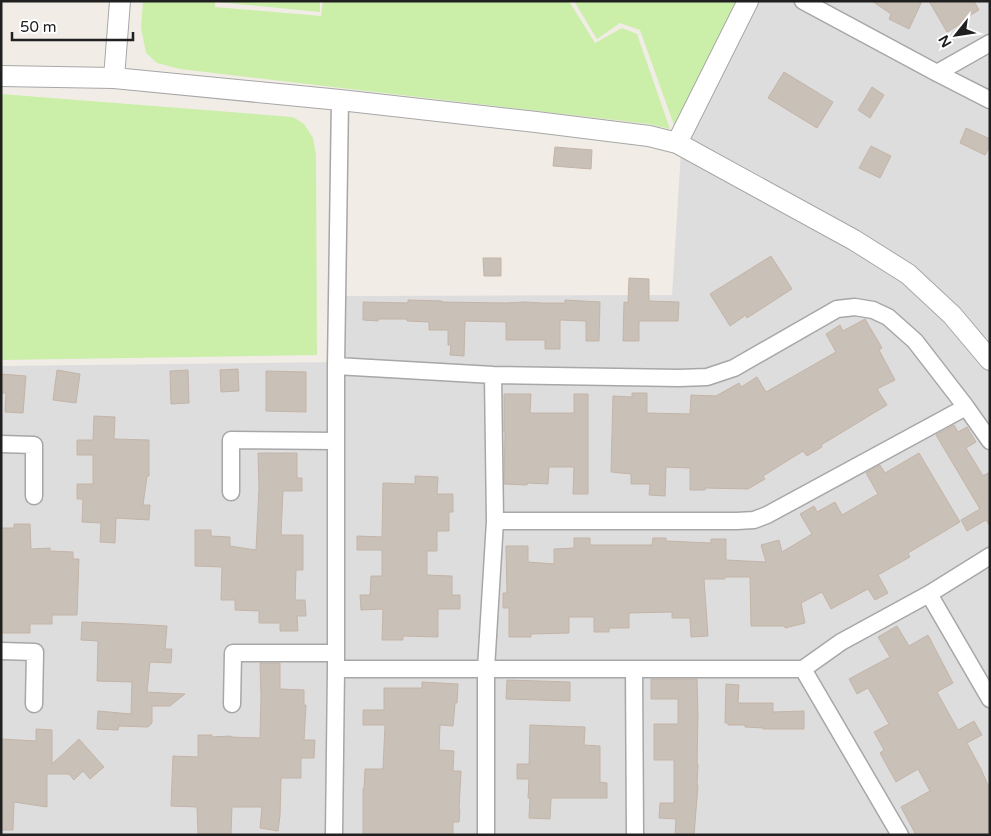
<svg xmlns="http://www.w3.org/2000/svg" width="991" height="836" font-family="'Varela Round',sans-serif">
	<rect width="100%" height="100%" fill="#f1ede6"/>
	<!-- residential -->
	<path fill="#dedddd" d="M 758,1 L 990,1 L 990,835 L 1,835 L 1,366 L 341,362 L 343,296 L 672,295 L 681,151 Z"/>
	<!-- grass -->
	<path fill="#cbeea9" d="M 143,1 L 215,1 L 215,7 L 321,16 L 323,1 L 569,1 L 595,43 L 622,28 L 637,34 L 670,129 L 649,124 L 180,69 L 157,63 L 146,53 L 141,28 Z
		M 218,1 L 320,1 L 320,12 L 218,2 Z
		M 574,1 L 742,1 L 675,128 L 640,30 L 620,23 L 597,39 Z
		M 1,94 L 293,117 L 304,124 L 313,138 L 316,155 L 317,355 L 1,360 Z"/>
	<!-- building -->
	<path fill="#c9c0b8" stroke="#c4b4a7" d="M 872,1 L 922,1 L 909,29 L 889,19 L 891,14 Z
		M 929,1 L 974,1 L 979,10 L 961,21 L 962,23 L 947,32 Z
		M 784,72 L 833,102 L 817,128 L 768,98 Z
		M 872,87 L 884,95 L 870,118 L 858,110 Z
		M 966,128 L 990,139 L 990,146 L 985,155 L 960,143 Z
		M 871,146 L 891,156 L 880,178 L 859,168 Z
		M 555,147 L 592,150 L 591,169 L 553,166 Z
		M 771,256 L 792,289 L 747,318 L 746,315 L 730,326 L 710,294 Z
		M 483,258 L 501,258 L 501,276 L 484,276 Z
		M 629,278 L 649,279 L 649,301 L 679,302 L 678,321 L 639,321 L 639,341 L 623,341 L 624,302 L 628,303 Z
		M 408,300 L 442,301 L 442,302 L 506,303 L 525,302 L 541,303 L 565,303 L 565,300 L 600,302 L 599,341 L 586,341 L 586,321 L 560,320 L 560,349 L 545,349 L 545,340 L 506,340 L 506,322 L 465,321 L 464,356 L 450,355 L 451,345 L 448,345 L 448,330 L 429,330 L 429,322 L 407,321 L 407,319 L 378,319 L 378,321 L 363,320 L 363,302 L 408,303 Z
		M 865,319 L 882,348 L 879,350 L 895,380 L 877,389 L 887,405 L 821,445 L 822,447 L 807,456 L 803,451 L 763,476 L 765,479 L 748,489 L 705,488 L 705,490 L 690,490 L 690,468 L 666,467 L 665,496 L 649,495 L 650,484 L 631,484 L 631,474 L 611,472 L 613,396 L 632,397 L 632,393 L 647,393 L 647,413 L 690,414 L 691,395 L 716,396 L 739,383 L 741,387 L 757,377 L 766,392 L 836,352 L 826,334 L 840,325 L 843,331 Z
		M 238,369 L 239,391 L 221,392 L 220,370 Z
		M 57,370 L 80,374 L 76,403 L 53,400 Z
		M 188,370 L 189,403 L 171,404 L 170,371 Z
		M 266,371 L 306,372 L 306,412 L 266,411 Z
		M 1,374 L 26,376 L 23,413 L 5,412 L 6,393 L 1,393 Z
		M 504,394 L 531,394 L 530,413 L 574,413 L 574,394 L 588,394 L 588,494 L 573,494 L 574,467 L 549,467 L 548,484 L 527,483 L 527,485 L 504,484 L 505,432 L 504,432 Z
		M 94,416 L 115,417 L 114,439 L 149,440 L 149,476 L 147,476 L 143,505 L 150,505 L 149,520 L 116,518 L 115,543 L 100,542 L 101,523 L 82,522 L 83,499 L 77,499 L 77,484 L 93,484 L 93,455 L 77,455 L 77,440 L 93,440 Z
		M 954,425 L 958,432 L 967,427 L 976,442 L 966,448 L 983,476 L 990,472 L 990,526 L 986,520 L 967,531 L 961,520 L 980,509 L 936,435 Z
		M 258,453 L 297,453 L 297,478 L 302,478 L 302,491 L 283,491 L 281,535 L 303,535 L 303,570 L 296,570 L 295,600 L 305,600 L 306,616 L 297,616 L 298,631 L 280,631 L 280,623 L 259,623 L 259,611 L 235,610 L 235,600 L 221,600 L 222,567 L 195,566 L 195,530 L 211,530 L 211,536 L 230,537 L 230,546 L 256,550 L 259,488 Z
		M 919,453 L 960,522 L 908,553 L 910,557 L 878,575 L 888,593 L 875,600 L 868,589 L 831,609 L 822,592 L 801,603 L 805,623 L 785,628 L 785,626 L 751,626 L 750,577 L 725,577 L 725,579 L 704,579 L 708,636 L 691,637 L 690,618 L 672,618 L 672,612 L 629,613 L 629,628 L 609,628 L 609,632 L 594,632 L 594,617 L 569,617 L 569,633 L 531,634 L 531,637 L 509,637 L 509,608 L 503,608 L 503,593 L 507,593 L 506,546 L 528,546 L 528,562 L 554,564 L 554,549 L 574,548 L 574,538 L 590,538 L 590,545 L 652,545 L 653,538 L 666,538 L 666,541 L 711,543 L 711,539 L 726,539 L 726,560 L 766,562 L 761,545 L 779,540 L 782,552 L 812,534 L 800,514 L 814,506 L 817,512 L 835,502 L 842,515 L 878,494 L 866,473 L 880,465 L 885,473 Z
		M 415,476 L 438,477 L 437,494 L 453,494 L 453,512 L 449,512 L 449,531 L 437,531 L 437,551 L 427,551 L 427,575 L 452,576 L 452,595 L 460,595 L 460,609 L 438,609 L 438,637 L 403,636 L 403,640 L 382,640 L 383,609 L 361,610 L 360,595 L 370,595 L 371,576 L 382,576 L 382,550 L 357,550 L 357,536 L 382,537 L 383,483 L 415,484 Z
		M 14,524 L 30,524 L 31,549 L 50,548 L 50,551 L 73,552 L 73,559 L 79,559 L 77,615 L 52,615 L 52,624 L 30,624 L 30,633 L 1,633 L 1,528 L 14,528 Z
		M 82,622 L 131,624 L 167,626 L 165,649 L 172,649 L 171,663 L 150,662 L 147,692 L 185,694 L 170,706 L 152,706 L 152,723 L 148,727 L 119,726 L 118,730 L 97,729 L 98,711 L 131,714 L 132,682 L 97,681 L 98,641 L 81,640 Z
		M 897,626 L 909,646 L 928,635 L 953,683 L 937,692 L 958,730 L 974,721 L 982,735 L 967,743 L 981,769 L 990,790 L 990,835 L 916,835 L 901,807 L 930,791 L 918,769 L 896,782 L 880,753 L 884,750 L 874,732 L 889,724 L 868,688 L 857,694 L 849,679 L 890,657 L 878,637 Z
		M 260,663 L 280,663 L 280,689 L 304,690 L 304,705 L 306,705 L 304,740 L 315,740 L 314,758 L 301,758 L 301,778 L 281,778 L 280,816 L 278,831 L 260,828 L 262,807 L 232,807 L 231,834 L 198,834 L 197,807 L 171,806 L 173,756 L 198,757 L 198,735 L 212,735 L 212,737 L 231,736 L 231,737 L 260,738 L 261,696 Z
		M 651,679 L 697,679 L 698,714 L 697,764 L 698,764 L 697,785 L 698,785 L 694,835 L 675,835 L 676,819 L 659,818 L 660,803 L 674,803 L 674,760 L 654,760 L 654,724 L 678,724 L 678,699 L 651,699 Z
		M 507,680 L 570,682 L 570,701 L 506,699 Z
		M 422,682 L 458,684 L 457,703 L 455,703 L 453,726 L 440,725 L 439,750 L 454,751 L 453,771 L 461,771 L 459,809 L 460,809 L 459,822 L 453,822 L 453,835 L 363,835 L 363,789 L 364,789 L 365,769 L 383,769 L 385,725 L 363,725 L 363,710 L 384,710 L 384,688 L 422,688 Z
		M 726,684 L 739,685 L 738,703 L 773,703 L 773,712 L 804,711 L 804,729 L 763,729 L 763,728 L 745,727 L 745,725 L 728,725 L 728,723 L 725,723 Z
		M 530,725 L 585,727 L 584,745 L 600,746 L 600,782 L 607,783 L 607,798 L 551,798 L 550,819 L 529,818 L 530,798 L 528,798 L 529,779 L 517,779 L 517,764 L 529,764 Z
		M 36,729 L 52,730 L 52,764 L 79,739 L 104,767 L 90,779 L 83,771 L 74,780 L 69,774 L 47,774 L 47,807 L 14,802 L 13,830 L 1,830 L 1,739 L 36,741 Z"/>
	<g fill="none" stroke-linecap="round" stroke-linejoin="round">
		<!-- minor casing -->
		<g stroke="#a7a7a7" stroke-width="19">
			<path id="minor" d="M 803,1 L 937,73 L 990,100
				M 937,73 L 990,43
				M 336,366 L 493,375 L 679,378 L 707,377 L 734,368 L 837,309 L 855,307 L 873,310 L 888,317 L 915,341 L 966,407 L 990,441
				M 1,444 L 34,445 L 34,496
				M 231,492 L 231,440 L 336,441
				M 495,521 L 737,521 L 754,520 L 767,515 L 966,407
				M 929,594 L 990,699
				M 1,651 L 35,652 L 34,704
				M 336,669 L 803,669 L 841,642 L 929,594 L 990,556
				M 634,669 L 635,835
				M 803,669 L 900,835
				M 232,704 L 233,653 L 336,653
				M 334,835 L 336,669 L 336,366 L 340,100
				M 486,835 L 486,669 L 495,521 L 493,375"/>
		</g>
		<!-- tertiary casing -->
		<g stroke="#a7a7a7" stroke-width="22">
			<path id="tertiary" d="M 1,76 L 114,78 L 340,100 L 536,122 L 649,136 L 677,143 L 854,240 L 908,274 L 952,315 L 990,360
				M 114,78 L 120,1
				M 677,143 L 748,1"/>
		</g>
		<!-- minor -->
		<use href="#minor" stroke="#fff" stroke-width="16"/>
		<!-- tertiary -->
		<use href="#tertiary" stroke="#fff" stroke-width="20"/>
	</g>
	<!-- border -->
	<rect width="991" height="836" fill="none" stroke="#202020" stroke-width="5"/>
	<!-- north arrow -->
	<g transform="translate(956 35) rotate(240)" stroke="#ffffff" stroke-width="4" paint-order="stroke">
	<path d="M0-4L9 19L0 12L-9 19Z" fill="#202020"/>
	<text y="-8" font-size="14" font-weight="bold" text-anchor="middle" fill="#202020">N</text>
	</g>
	<!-- scale -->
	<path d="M12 32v8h121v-8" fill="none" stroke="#202020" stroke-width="2.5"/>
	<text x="20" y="32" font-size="15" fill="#202020" stroke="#ffffff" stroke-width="4" paint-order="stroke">50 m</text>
</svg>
